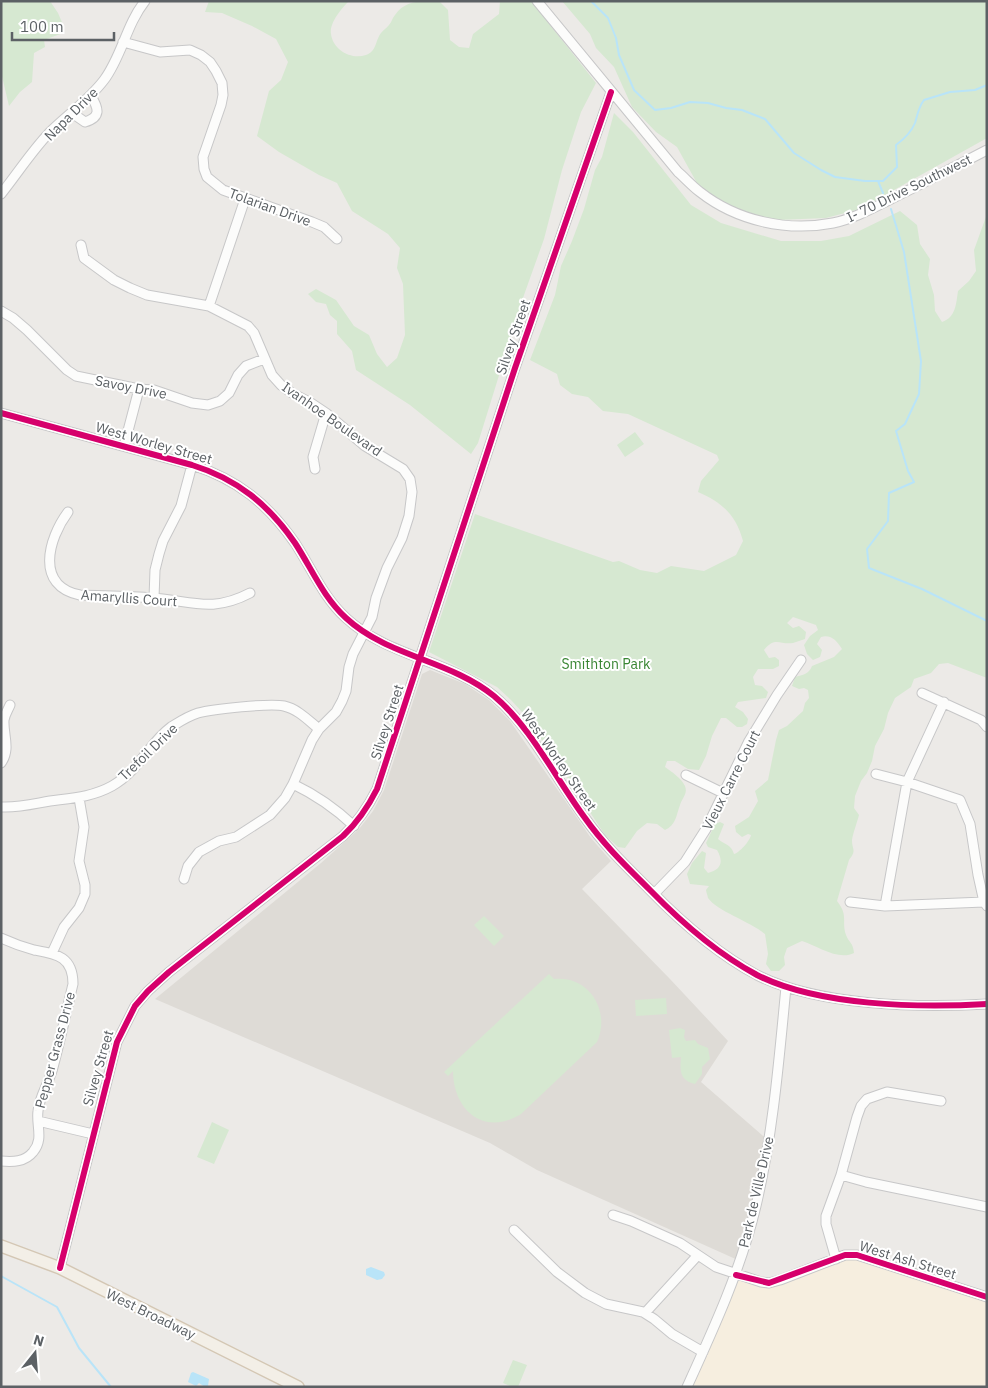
<svg xmlns="http://www.w3.org/2000/svg" width="988" height="1388" font-family="'IBM Plex Sans',sans-serif">
	<rect width="100%" height="100%" fill="#eceae7"/>
	<!-- commercial -->
	<path fill="#f6eedf" d="M 845,1255 L 987,1297 L 987,1387 L 691,1387 L 736,1275 L 761,1282 Z"/>
	<!-- education -->
	<path fill="#dedbd6" d="M 430,670 L 465,684 L 489,700 L 510,721 L 591,838 L 611,861 L 582,889 L 670,979 L 728,1041 L 701,1082 L 769,1141 L 740,1261 L 537,1170 L 490,1143 L 155,999 L 321,863 L 359,829 L 373,811 L 384,790 L 422,674 Z"/>
	<!-- green -->
	<path fill="#d6e8d1" d="M 1,1 L 50,1 L 58,13 L 64,27 L 63,33 L 44,40 L 45,47 L 34,53 L 32,82 L 20,92 L 9,106 L 1,72 Z
		M 209,1 L 349,1 C 342,8 329,23 331,34 C 333,50 351,60 366,55 C 377,51 375,41 381,33 C 383,30 387,28 389,25 C 392,22 392,18 395,15 C 405,0 424,0 440,2 L 448,10 L 450,40 L 459,47 L 469,48 L 473,34 L 499,14 L 500,1 L 531,1 L 596,83 L 581,112 L 562,170 L 544,239 L 524,295 L 478,443 L 471,454 L 410,405 L 356,370 L 352,351 L 337,334 L 337,321 L 330,315 L 326,304 L 316,302 L 308,294 L 316,289 L 336,300 L 354,326 L 369,335 L 377,354 L 387,367 L 397,358 L 405,335 L 403,284 L 397,268 L 400,248 L 388,234 L 352,211 L 337,183 L 319,175 L 279,152 L 257,136 L 269,91 L 281,80 L 288,62 L 276,39 L 252,26 L 222,13 L 205,12 Z
		M 562,1 L 987,1 L 987,138 L 860,209 L 826,218 L 777,220 L 746,213 L 715,200 L 698,185 L 677,147 L 656,132 L 632,107 L 614,67 L 596,48 L 590,34 Z
		M 614,113 L 633,132 L 691,205 L 721,223 L 781,241 L 821,241 L 849,236 L 900,211 L 917,225 L 920,244 L 930,259 L 928,275 L 934,295 L 935,311 L 942,322 C 956,317 956,304 958,291 L 969,281 L 976,271 L 974,250 L 987,214 L 987,678 L 948,663 L 939,664 L 931,673 L 914,679 L 911,687 L 895,698 L 888,713 L 884,729 L 875,746 L 872,761 L 867,773 L 861,781 L 855,796 L 854,808 L 859,815 C 857,823 853,833 852,840 C 852,850 857,850 849,860 L 837,901 C 849,916 841,921 846,935 C 849,943 853,942 854,953 C 838,961 818,946 802,941 L 787,948 L 784,957 L 785,965 L 779,971 L 771,971 L 766,964 L 768,954 L 765,934 C 751,922 717,911 708,898 C 708,897 706,891 706,890 L 709,886 L 690,884 L 687,874 L 692,863 L 702,851 L 706,853 L 704,868 L 708,873 C 721,870 724,862 717,850 L 708,847 L 706,843 L 715,824 L 720,822 L 724,824 L 718,839 C 725,845 731,844 734,854 C 739,853 750,841 751,835 L 748,834 L 742,837 L 736,832 L 735,826 L 749,817 L 758,801 L 755,791 L 768,780 L 776,740 L 779,730 L 787,726 L 803,711 L 805,703 L 809,698 L 808,690 L 804,688 L 799,689 L 792,686 L 795,677 C 803,675 809,674 812,666 L 834,657 L 842,649 C 837,641 831,634 821,637 L 817,644 L 822,650 L 820,657 L 813,660 L 807,654 L 804,645 L 810,636 L 818,630 L 816,625 L 793,617 L 787,623 L 793,628 L 799,626 L 806,632 L 805,639 C 801,640 797,642 793,643 C 780,645 775,636 764,650 L 769,658 L 775,657 L 779,660 L 779,666 L 773,669 L 758,669 L 753,677 L 755,685 L 762,686 L 768,692 L 766,698 L 738,702 L 735,707 L 743,712 L 748,719 L 747,724 L 742,727 L 737,727 L 726,718 L 721,718 L 712,736 L 706,756 L 699,770 L 688,769 L 675,761 L 667,761 L 665,767 C 672,772 681,778 685,786 C 688,794 682,798 680,805 C 676,816 676,825 665,830 L 657,824 L 647,823 L 637,831 L 625,848 L 618,847 L 605,835 L 555,759 L 523,713 L 511,700 L 497,687 L 429,652 L 475,514 L 613,562 L 619,561 L 640,570 L 657,573 L 671,566 L 704,571 L 736,555 L 743,541 C 736,515 723,503 698,492 L 701,481 L 719,460 L 717,455 L 628,414 L 603,411 L 588,397 L 572,394 L 560,385 L 557,374 L 530,360 L 555,295 L 561,266 L 572,241 L 584,209 L 595,170 L 602,157 Z
		M 635,432 L 644,444 L 625,457 L 617,445 Z
		M 484,916 L 504,936 L 494,946 L 474,925 Z
		M 549,974 L 554,979 C 589,975 611,1011 597,1042 L 521,1114 C 484,1137 453,1110 453,1071 L 448,1076 L 444,1072 Z
		M 666,998 L 667,1014 L 636,1016 L 635,1000 Z
		M 680,1028 L 685,1030 L 684,1037 L 686,1041 L 695,1040 L 698,1044 L 708,1048 L 710,1059 L 702,1067 L 702,1074 L 695,1084 C 679,1080 680,1070 681,1057 L 672,1058 L 669,1030 Z
		M 212,1122 L 229,1130 L 214,1164 L 197,1157 Z
		M 513,1360 L 527,1365 L 518,1387 L 512,1387 L 503,1383 Z"/>
	<!-- water -->
	<path fill="#b9e4f8" d="M 371,1267 L 384,1272 L 385,1275 L 382,1279 L 377,1280 L 366,1275 L 366,1269 Z
		M 193,1372 L 209,1379 L 208,1386 L 205,1387 L 199,1383 L 196,1386 L 188,1382 L 191,1373 Z"/>
	<g fill="none" stroke-linecap="round" stroke-linejoin="round">
		<!-- stream -->
		<path stroke="#b9e4f8" stroke-width="2" d="M 591,1 L 608,18 L 616,38 L 619,55 L 634,90 L 655,110 L 671,108 L 690,102 L 708,103 L 726,108 L 742,110 L 765,119 L 794,153 L 821,170 L 835,177 L 865,181 L 883,181 L 897,167 L 896,145 C 904,139 911,133 915,123 C 918,114 918,108 924,100 L 950,92 L 975,90 L 987,85
			M 878,181 L 883,193
			M 891,209 L 904,252 L 921,361 L 919,394 L 905,424 L 896,431 L 908,471 L 914,482 L 889,493 L 888,521 L 867,549 L 869,568 L 922,589 L 987,621
			M 1,1276 L 57,1307 L 79,1348 L 111,1387"/>
		<!-- minor casing -->
		<g stroke="#c7c7c8" stroke-width="11">
			<path id="minor" d="M 537,1 L 678,172 C 685,178 692,186 700,192 C 737,221 787,232 833,223 C 853,219 871,209 889,200 C 922,184 954,167 987,150
				M 123,42 L 160,52 L 190,50 L 201,55 L 210,62 L 216,71 L 222,83 L 223,95 L 221,105 L 203,157 L 204,169 L 207,177 L 223,190 L 312,222 L 324,227 L 337,239
				M 72,113 L 85,122 C 101,117 99,109 91,96
				M 1,194 C 17,174 31,152 49,133 C 67,115 88,101 104,80 C 122,56 126,25 145,1
				M 81,245 L 84,258 L 114,280 L 130,288 L 147,295 L 209,306 L 248,326 L 254,333 L 272,375 L 281,385 L 292,393 L 311,403 L 326,413 L 365,446 L 403,469 L 410,479 L 412,492 L 409,516 L 402,538 L 387,568 L 376,598 L 372,617 L 353,654 L 349,667 L 346,691 L 342,701 L 336,712 L 319,729 L 312,740 L 293,784 L 285,798 L 270,815 L 236,837 L 219,841 L 199,852 L 188,866 L 184,879
				M 209,306 L 245,199
				M 1,311 L 13,318 L 27,330 L 67,370 L 76,376 L 139,389 L 154,390 L 192,403 L 208,405 L 220,401 L 229,393 L 238,375 L 246,366 L 264,359
				M 1,413 L 192,465 C 237,479 268,504 295,543 C 312,569 323,597 346,618 C 388,657 450,660 494,696 C 531,727 556,779 585,818 C 604,845 627,867 650,890 C 682,923 716,953 757,975 C 818,1006 918,1008 987,1004
				M 124,446 L 139,389
				M 315,469 L 313,457 L 326,413
				M 68,512 C 48,539 35,586 80,595 C 104,596 129,596 153,598 C 192,601 212,613 250,593
				M 154,598 L 155,570 L 159,554 L 163,541 L 181,506 L 192,465
				M 922,693 L 981,720 L 987,727
				M 1,763 C 11,749 3,735 4,720 C 5,714 8,710 10,705
				M 876,774 L 907,782 L 960,800 L 970,824 L 978,875 L 984,902
				M 686,775 L 723,793
				M 293,784 C 316,795 335,808 354,826
				M 1,807 C 18,808 33,804 50,801 C 72,798 92,797 112,786 C 140,770 148,744 171,727 C 179,722 188,716 198,713 C 213,709 270,703 284,706 C 298,709 309,721 319,729
				M 654,894 L 685,862 L 706,829 L 749,741 L 777,695 L 801,660
				M 850,902 L 885,906 L 984,902 L 987,906
				M 885,906 L 907,782 L 944,702
				M 1,938 C 12,943 23,947 34,950 C 56,954 73,956 73,984 C 66,1013 60,1042 52,1071 C 48,1084 39,1098 38,1111 C 36,1126 44,1139 33,1152 C 25,1162 13,1162 1,1161
				M 52,953 L 64,927 L 79,908 L 85,894 L 85,885 L 79,861 L 84,827 L 79,798
				M 38,1121 L 93,1134
				M 841,1175 L 857,1117 L 861,1106 L 867,1099 L 887,1092 L 941,1101
				M 613,1215 L 631,1221 L 680,1243 L 716,1267 L 761,1282 L 769,1283 L 780,1280 L 845,1255 L 857,1255 L 987,1297
				M 514,1230 L 557,1272 L 585,1293 L 606,1304 L 643,1312 L 654,1319 L 672,1334 L 703,1352
				M 836,1259 L 826,1224 L 826,1216 L 841,1175 L 866,1182 L 987,1207
				M 60,1268 L 117,1042 L 135,1006 L 148,991 L 169,972 L 343,836 C 358,822 368,807 377,789 L 515,368 L 611,92
				M 645,1313 L 698,1255
				M 687,1387 C 714,1328 741,1269 756,1206 C 773,1134 779,1060 786,987"/>
		</g>
		<!-- major casing -->
		<g stroke="#d4c7b4" stroke-width="14">
			<path id="major" d="M 1,1246 L 60,1268 L 298,1387"/>
		</g>
		<!-- minor -->
		<use href="#minor" stroke="#fcfcfb" stroke-width="9"/>
		<!-- major -->
		<use href="#major" stroke="#f3efe7" stroke-width="11"/>
		<!-- cycleway casing -->
		<g stroke="#fff" stroke-width="9">
			<path id="cycleway" d="M 1,413 L 192,465 C 237,479 268,504 295,543 C 312,569 323,597 346,618 C 388,657 450,660 494,696 C 531,727 556,779 585,818 C 604,845 627,867 650,890 C 682,923 716,953 757,975 C 818,1006 918,1008 987,1004
				M 60,1268 L 117,1042 L 135,1006 L 148,991 L 169,972 L 343,836 C 358,822 368,807 377,789 L 515,368 L 611,92
				M 736,1275 L 769,1283 L 845,1255 L 857,1255 L 987,1297"/>
		</g>
		<!-- cycleway -->
		<use href="#cycleway" stroke="#d6006c" stroke-width="6"/>
	</g>
	<g text-anchor="middle" stroke-width="4" stroke-linejoin="round" paint-order="stroke">
		<!-- street labels -->
		<g font-size="14" fill="#5c6165" stroke="#fff">
			<text transform="translate(71 114) rotate(-45)" y="5">Napa Drive</text>
			<text transform="translate(909 188) rotate(-26)" y="5">I- 70 Drive Southwest</text>
			<text transform="translate(270 207) rotate(20)" y="5">Tolarian Drive</text>
			<text transform="translate(513 337) rotate(-71)" y="5">Silvey Street</text>
			<text transform="translate(131 387) rotate(11)" y="5">Savoy Drive</text>
			<text transform="translate(332 419) rotate(35)" y="5">Ivanhoe Boulevard</text>
			<text transform="translate(154 443) rotate(16)" y="5">West Worley Street</text>
			<text transform="translate(129 598) rotate(4)" y="5">Amaryllis Court</text>
			<text transform="translate(387 722) rotate(-72)" y="5">Silvey Street</text>
			<text transform="translate(148 752) rotate(-44)" y="5">Trefoil Drive</text>
			<text transform="translate(559 760) rotate(55)" y="5">West Worley Street</text>
			<text transform="translate(731 780) rotate(-63)" y="5">Vieux Carre Court</text>
			<text transform="translate(55 1050) rotate(-75)" y="5">Pepper Grass Drive</text>
			<text transform="translate(98 1068) rotate(-74)" y="5">Silvey Street</text>
			<text transform="translate(756 1192) rotate(-77)" y="5">Park de Ville Drive</text>
			<text transform="translate(908 1260) rotate(17)" y="5">West Ash Street</text>
			<text transform="translate(151 1314) rotate(26)" y="5">West Broadway</text>
		</g>
		<!-- park labels -->
		<g font-size="14" fill="#388532" stroke="#fff">
			<text x="606" y="669">Smithton Park</text>
		</g>
	</g>
	<!-- border -->
	<rect width="988" height="1388" fill="none" stroke="#5c6165" stroke-width="5"/>
	<!-- north arrow -->
	<g transform="translate(35 1353) rotate(17)" stroke="#ffffff" stroke-width="4" paint-order="stroke">
	<path d="M0-4L9 19L0 12L-9 19Z" fill="#5c6165"/>
	<text y="-8" font-size="14" font-weight="bold" text-anchor="middle" fill="#5c6165">N</text>
	</g>
	<!-- scale -->
	<path d="M12 32v8h102v-8" fill="none" stroke="#5c6165" stroke-width="2.5"/>
	<text x="20" y="32" font-size="15" fill="#5c6165" stroke="#ffffff" stroke-width="4" paint-order="stroke">100 m</text>
</svg>
